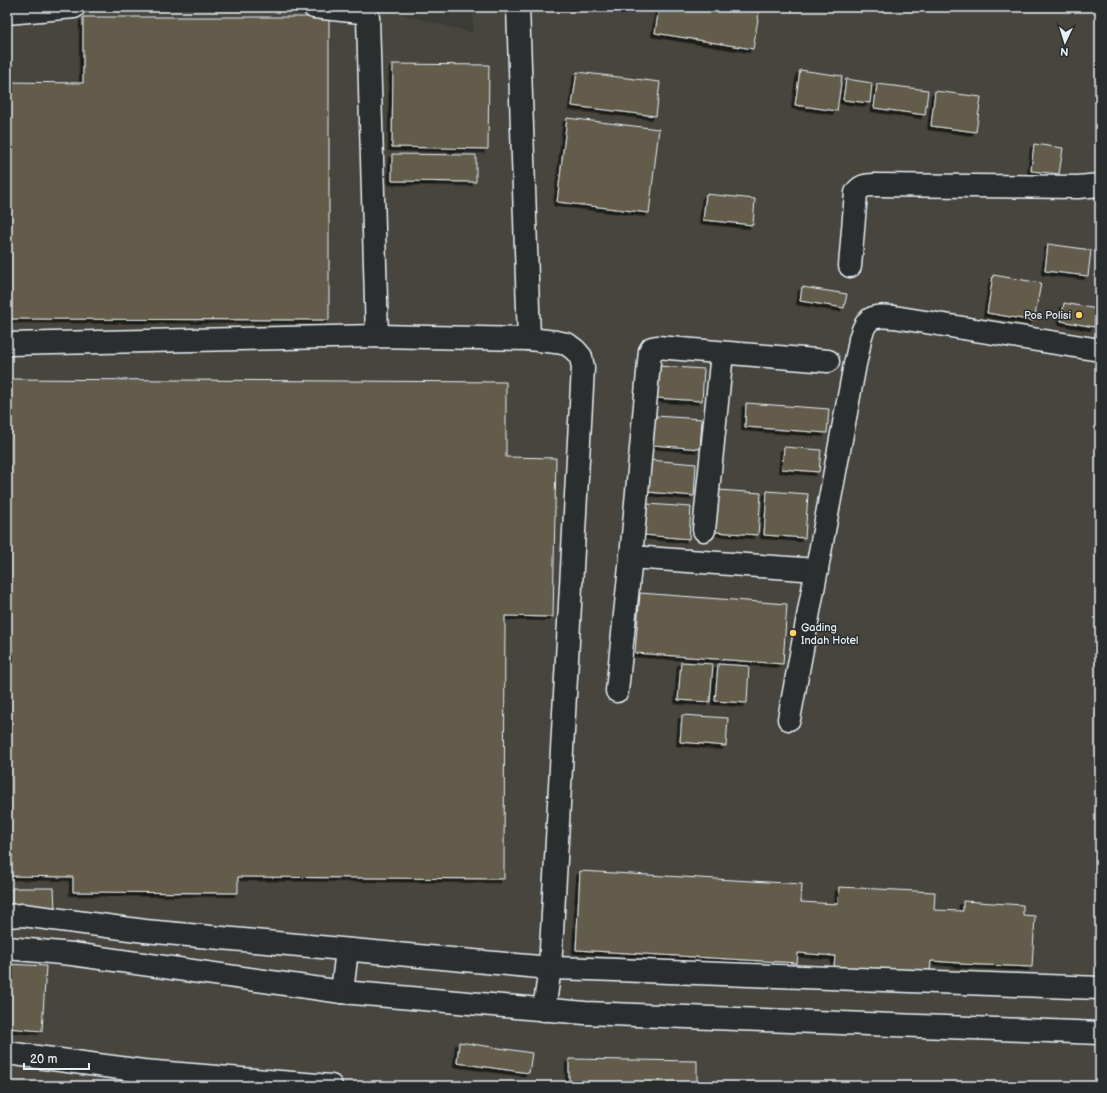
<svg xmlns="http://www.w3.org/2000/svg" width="1107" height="1093" viewBox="0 0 1107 1093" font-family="'Balsamiq Sans',sans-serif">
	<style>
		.built { fill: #47453d }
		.building { fill: #635c4c; stroke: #e8f1f8; filter: url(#shadow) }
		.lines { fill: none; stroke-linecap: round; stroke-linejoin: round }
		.minor-casing { stroke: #e8f1f8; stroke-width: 25 }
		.minor { stroke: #2a2d2e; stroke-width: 22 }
		.poi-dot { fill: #ffd166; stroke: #2a2d2e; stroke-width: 1.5 }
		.labels { text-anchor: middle; stroke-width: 3; stroke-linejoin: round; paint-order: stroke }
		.poi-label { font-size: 11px; fill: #e8f1f8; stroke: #2a2d2e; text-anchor: end }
	</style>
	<defs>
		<filter id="shadow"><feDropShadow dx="-3.5" dy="3.5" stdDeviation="0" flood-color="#0009"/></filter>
	</defs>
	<rect width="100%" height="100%" fill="#3b3b37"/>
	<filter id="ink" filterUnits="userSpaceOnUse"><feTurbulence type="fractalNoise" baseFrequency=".025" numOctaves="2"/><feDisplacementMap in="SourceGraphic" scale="8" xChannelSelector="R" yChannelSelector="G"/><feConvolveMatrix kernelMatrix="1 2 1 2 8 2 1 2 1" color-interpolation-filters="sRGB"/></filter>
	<g filter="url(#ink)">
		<polygon class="built" points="7,7 375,7 473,33 473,7 1100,7 1100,1086 7,1086"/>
		<g class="building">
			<polygon points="659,7 760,7 753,49 655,33"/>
			<polygon points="83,17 329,17 329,320 7,319 7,82 83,83"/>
			<polygon points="393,64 489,65 488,149 392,147"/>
			<polygon points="800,70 842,76 837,111 795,105"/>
			<polygon points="577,72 660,82 656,116 572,106"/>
			<polygon points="846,79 872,83 870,103 843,100"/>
			<polygon points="877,84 928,90 925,115 874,108"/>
			<polygon points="935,91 981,97 976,132 931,126"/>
			<polygon points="567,118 659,129 649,213 557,202"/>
			<polygon points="1034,144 1063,148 1059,174 1031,171"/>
			<polygon points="392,154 476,155 476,182 392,181"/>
			<polygon points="706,194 755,199 753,225 703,220"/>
			<polygon points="1048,244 1091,250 1088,276 1045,271"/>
			<polygon points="993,275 1041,283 1034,321 987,313"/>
			<polygon points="802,287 847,294 844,308 800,301"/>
			<polygon points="1064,303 1097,309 1094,327 1061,321"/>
			<polygon points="658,366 704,369 702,401 655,398"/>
			<polygon points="7,379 506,382 506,457 556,458 553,617 505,616 504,879 238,877 238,893 73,892 73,877 7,876"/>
			<polygon points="746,403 829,409 827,433 745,427"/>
			<polygon points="655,416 702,419 700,449 653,445"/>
			<polygon points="784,447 821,450 819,472 782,469"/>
			<polygon points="650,460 696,464 694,496 647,492"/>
			<polygon points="718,490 761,493 758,535 715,532"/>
			<polygon points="767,491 808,494 805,538 764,535"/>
			<polygon points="647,504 691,507 689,539 644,535"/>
			<polygon points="640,593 787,604 783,664 635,653"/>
			<polygon points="681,662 713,664 710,702 678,700"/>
			<polygon points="718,664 749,666 747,703 715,701"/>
			<polygon points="682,715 728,718 726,746 680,742"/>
			<polygon points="580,871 802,884 801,902 838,904 839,887 935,892 934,910 963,911 963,901 1023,905 1023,915 1035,916 1032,967 960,964 960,963 931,961 930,972 834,967 835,956 798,953 797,963 576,950"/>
			<polygon points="12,888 54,888 55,911 12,911"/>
			<polygon points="7,964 46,966 42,1031 7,1028"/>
			<polygon points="459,1042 532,1053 529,1073 457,1063"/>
			<polygon points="569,1059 697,1061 697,1086 569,1086"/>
		</g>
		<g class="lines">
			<defs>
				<g id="minor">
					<polyline points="314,7 361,12 366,14 368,17 377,336"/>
					<polyline points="518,7 529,339"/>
					<polyline points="7,13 74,7"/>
					<path d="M850,266L856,193C860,186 866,185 874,185L1078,187L1100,185"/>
					<polyline points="7,344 377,336 529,339 556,342 567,344 575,350 581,357 583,368 550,968 544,1010"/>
					<polyline points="704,530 722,353"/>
					<polyline points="631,557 817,570"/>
					<polyline points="617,691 631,557 650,351 652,348 657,347 828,361"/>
					<path d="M789,719L855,364C857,356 859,347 860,339C866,317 872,315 894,317L1100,350"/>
					<polyline points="7,916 23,915 145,931 550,968 589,969 1100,988"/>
					<polyline points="7,948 72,954 342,992 585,1013 1100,1033"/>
					<polyline points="342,992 347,950"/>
					<polyline points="7,1053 143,1071 331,1086"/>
				</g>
			</defs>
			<use href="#minor" class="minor-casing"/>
			<use href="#minor" class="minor"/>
		</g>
	</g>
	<g class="poi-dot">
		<circle cx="1079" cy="315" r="4"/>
		<circle cx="793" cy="633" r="4"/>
	</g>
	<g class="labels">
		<g class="poi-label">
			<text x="1071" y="319">Pos Polisi</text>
			<text x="801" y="631" text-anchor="start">Gading<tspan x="801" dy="13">Indah Hotel</tspan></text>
		</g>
	</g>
	<rect width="1107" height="1093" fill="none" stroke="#2a2d2e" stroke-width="24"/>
	<rect x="12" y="12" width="1083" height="1069" fill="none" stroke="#e8f1f8" stroke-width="1.5" filter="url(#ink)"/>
	<g transform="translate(1065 42) rotate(184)" stroke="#2a2d2e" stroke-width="3" paint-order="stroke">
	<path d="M0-3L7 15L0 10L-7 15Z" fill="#e8f1f8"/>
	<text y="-6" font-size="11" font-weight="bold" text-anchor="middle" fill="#e8f1f8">N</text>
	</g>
	<path d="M24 1063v6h65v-6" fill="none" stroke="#e8f1f8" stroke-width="2"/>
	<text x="30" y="1063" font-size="12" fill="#e8f1f8" stroke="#2a2d2e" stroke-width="3" paint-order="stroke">20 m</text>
</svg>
